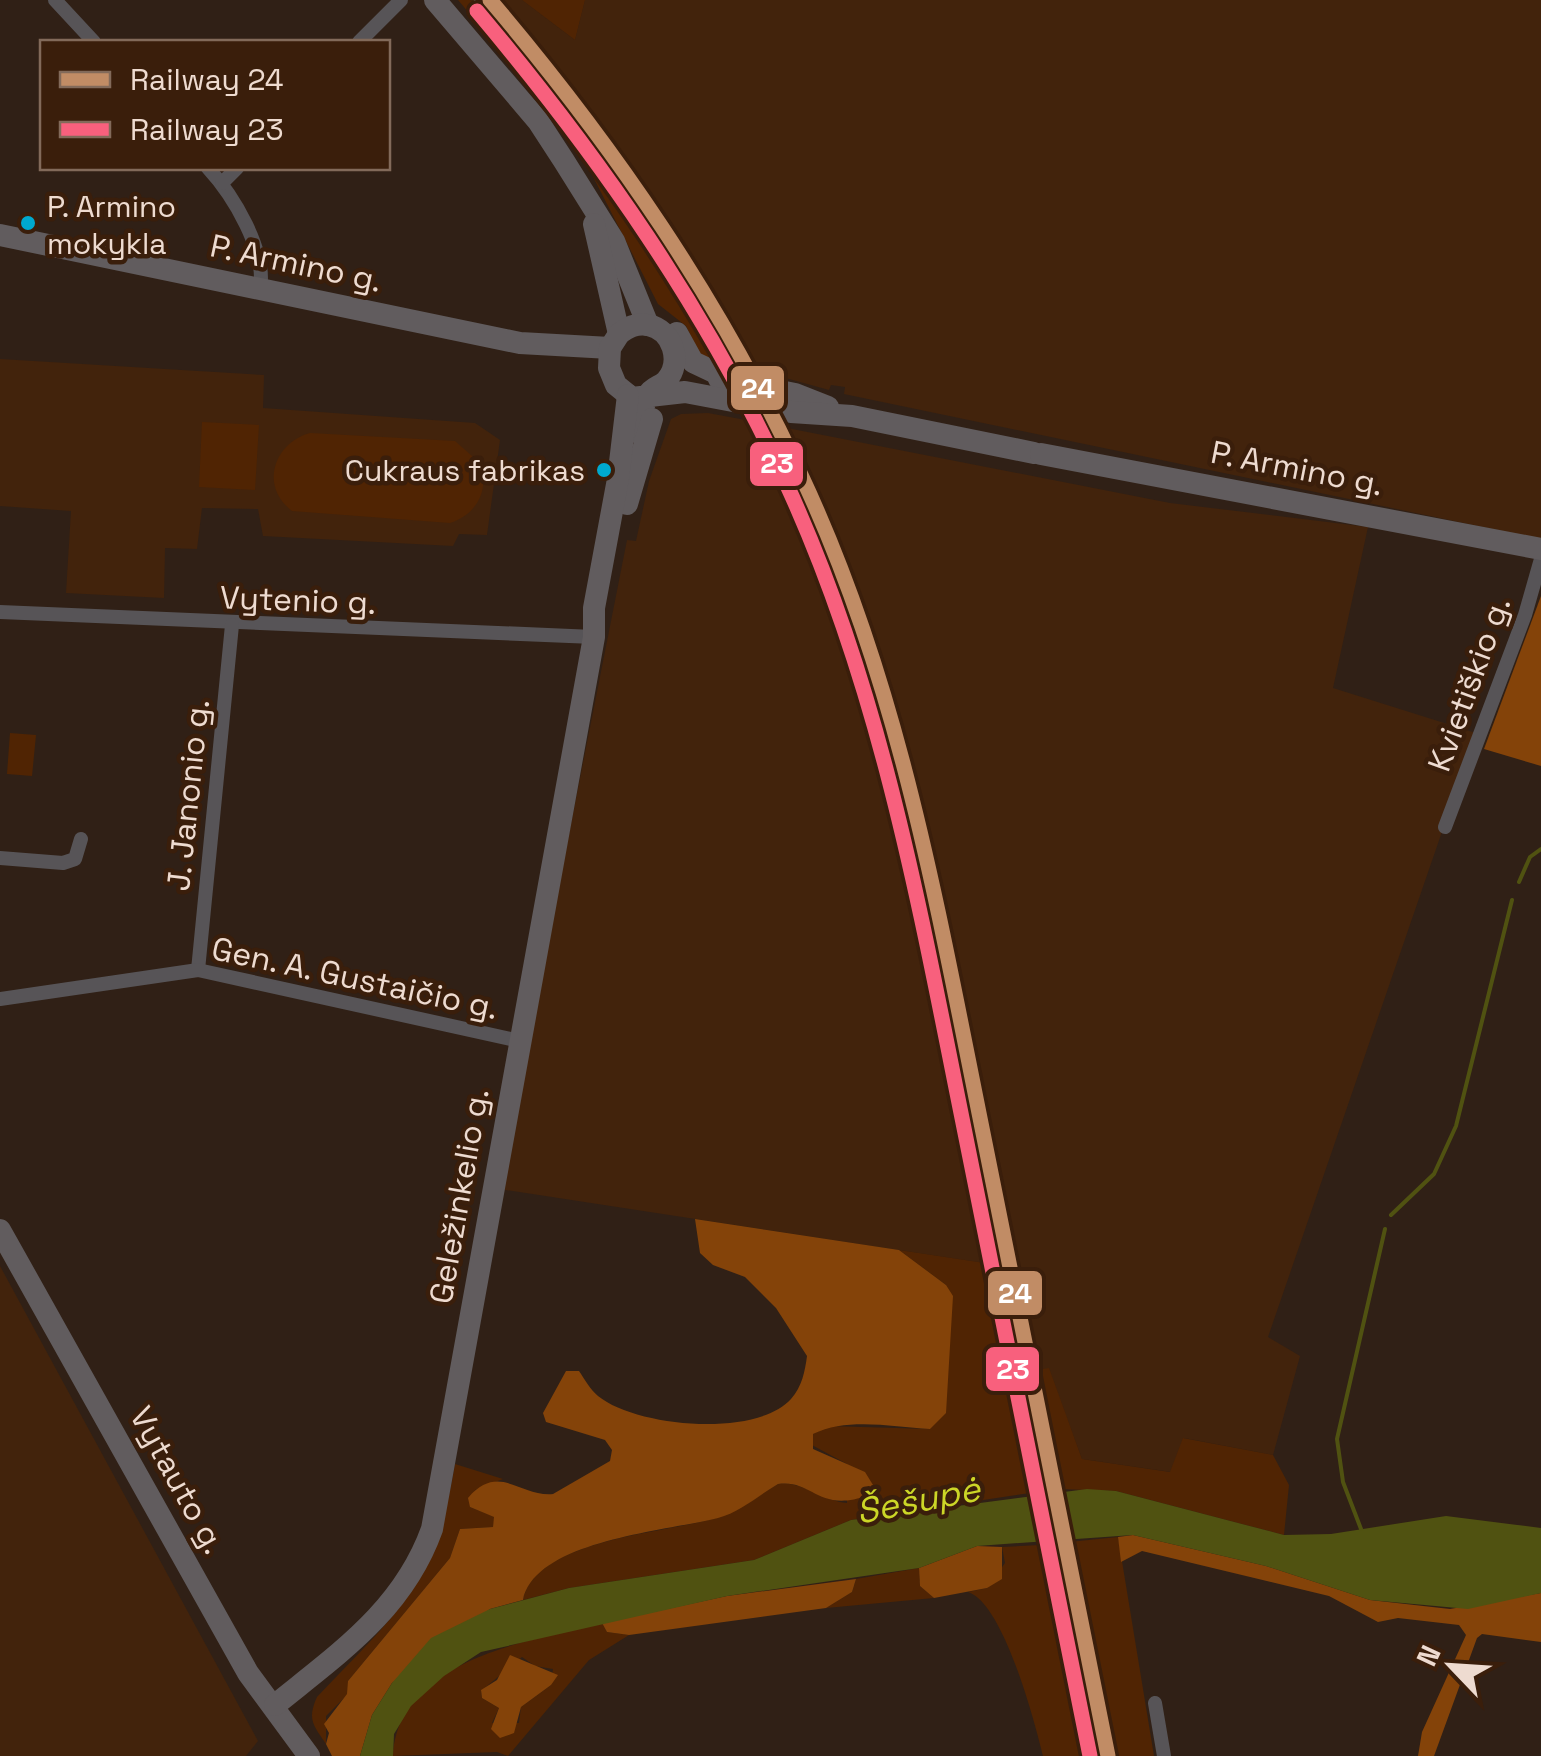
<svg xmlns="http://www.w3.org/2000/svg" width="1541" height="1756" viewBox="0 0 1541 1756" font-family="'Space Grotesk',sans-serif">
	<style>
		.built { fill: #42230c }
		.green { fill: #502403; fill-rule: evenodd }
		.forest { fill: #844309 }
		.water { fill: #505211 }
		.pier { fill: #302016 }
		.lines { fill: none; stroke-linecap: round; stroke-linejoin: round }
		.stream { stroke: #505211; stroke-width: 4 }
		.street { stroke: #575457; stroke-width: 14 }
		.primary { stroke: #615c5e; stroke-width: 22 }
		.rail-casing { stroke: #67605d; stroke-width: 8 }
		.rail { stroke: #3a1e0b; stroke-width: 4; stroke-dasharray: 11; stroke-linecap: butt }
		.rail-1-casing { stroke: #3a1e0b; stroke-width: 22 }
		.rail-2-casing { stroke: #3a1e0b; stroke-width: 22 }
		.rail-1 { stroke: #c18c65; stroke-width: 15 }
		.rail-2 { stroke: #f8607d; stroke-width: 15 }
		.bus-dot { fill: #00a9ce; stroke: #3a1e0b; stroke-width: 4 }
		.labels { text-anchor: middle; stroke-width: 9; stroke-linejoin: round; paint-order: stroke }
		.bus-label { font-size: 30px; fill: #eedbd0; stroke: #3a1e0b; text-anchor: start }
		.street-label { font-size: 32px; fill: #eedbd0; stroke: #3a1e0b }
		.water-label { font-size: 35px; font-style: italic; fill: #ccd627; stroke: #3a1e0b }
		.line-badge { stroke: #3a1e0b; stroke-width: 4 }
		.badge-label { font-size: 28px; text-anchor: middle; font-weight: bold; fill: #fff }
	</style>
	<rect width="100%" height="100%" fill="#302016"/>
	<g class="built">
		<polygon points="470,0 522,0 575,40 585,0 1541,0 1541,539 844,394 845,387 831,385 829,390 757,370 748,352 722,347 632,200 562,108"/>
		<polygon points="0,359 264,375 263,408 475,423 500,440 487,535 459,534 453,546 263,536 258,509 202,508 197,549 165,548 164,598 66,593 71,511 0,506"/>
		<polygon points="708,413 762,423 768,434 792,440 787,428 1170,503 1368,527 1333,688 1476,733 1268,1337 1300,1356 1273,1455 1184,1438 1171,1472 1082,1459 1048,1368 1052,1454 1024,1459 984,1263 499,1189 627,540 636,541 649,481 671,419 681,414"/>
		<polygon points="0,1266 258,1741 246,1756 0,1756"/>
		<polygon points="1076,1578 1080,1585 1117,1756 1088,1756 1078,1716 1048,1584"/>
	</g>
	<g class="green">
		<path d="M458,0H470C567,114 661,230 731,364L700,355L686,326L658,304L583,157L556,115Z"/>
		<polygon points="522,0 585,0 575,40"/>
		<polygon points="202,422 259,425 255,490 199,487"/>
		<path d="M310,433L455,441L481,464C489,491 477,514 450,523L292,511C259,486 274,443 310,433Z"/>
		<polygon points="10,733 36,735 32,776 7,774"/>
		<path d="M899,1250L985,1263L1030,1493L851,1520L754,1560L569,1588L523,1600C535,1539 667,1533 716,1518C737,1512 759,1495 778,1484C801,1480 823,1501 847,1503V1464L810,1444L813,1434L828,1426L930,1429L946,1285Z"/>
		<polygon points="1049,1368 1082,1459 1170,1472 1183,1438 1273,1455 1289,1485 1284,1535 1116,1491 1059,1489 1037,1370"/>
		<path d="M455,1464L503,1479L475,1490L470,1507L495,1517L493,1527L460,1529L450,1558L348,1681V1694L326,1716V1744C313,1725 307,1719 317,1697C398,1612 435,1585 455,1464Z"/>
		<polygon points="1118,1537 1154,1756 1117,1756 1069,1542"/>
		<path d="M1040,1545L1088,1756H1043C1034,1719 1003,1603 968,1592L987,1588L1005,1563L1002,1547Z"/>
		<polygon points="919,1568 920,1586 934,1598 826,1608 852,1592 856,1579"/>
		<path d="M602,1623L607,1632L629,1635L589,1660L508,1756L497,1752L393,1756C398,1659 529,1641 602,1623ZM522,1657L535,1666L553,1669L551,1685L521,1707L519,1723H492L499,1708L482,1698L481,1691Z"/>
	</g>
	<g class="forest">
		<polygon points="1541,596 1541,766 1484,749"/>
		<path d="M695,1219L899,1250L946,1285L953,1296L946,1413L930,1429C892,1427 848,1417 813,1434V1449L865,1472L873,1485L869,1495C818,1514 813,1479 778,1484C759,1495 740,1512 718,1518C668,1531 535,1540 523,1600L490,1609L392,1683L372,1715L360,1756H332L326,1744L329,1733L324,1724L347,1694L348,1681L450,1558L460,1529L493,1527L494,1517L470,1507L468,1498C499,1462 520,1497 553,1494L610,1461L612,1450L605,1440L546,1422L543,1413L566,1371H579C585,1380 590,1389 598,1396C636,1427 756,1438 791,1399C802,1387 805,1371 807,1356L776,1308L745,1277L713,1265L700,1253Z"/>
		<polygon points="1133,1535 1266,1566 1370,1600 1450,1609 1541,1593 1541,1642 1482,1634 1477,1638 1434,1756 1418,1756 1422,1732 1466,1635 1459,1625 1398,1618 1378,1622 1329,1596 1142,1551 1121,1562 1118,1537"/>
		<polygon points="977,1546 1002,1547 1002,1579 987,1588 934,1598 920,1586 919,1568"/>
		<polygon points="856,1579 852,1592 826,1608 629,1635 607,1632 602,1623 727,1596"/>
		<polygon points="510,1655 558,1675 551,1685 521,1707 514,1733 500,1738 491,1729 499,1708 482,1698 481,1690 497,1680"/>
	</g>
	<polygon class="water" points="1087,1489 1116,1491 1284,1535 1331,1534 1446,1516 1541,1528 1541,1593 1468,1609 1370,1600 1266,1566 1133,1535 977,1546 919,1568 727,1596 481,1652 444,1676 411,1706 394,1734 393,1756 360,1756 372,1715 392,1683 431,1638 490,1609 569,1588 754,1560 851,1520"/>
	<polygon class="pier" points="1058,1484 1070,1547 1041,1549 1030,1488"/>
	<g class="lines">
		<g class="stream">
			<polyline points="1519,882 1530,857 1541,849"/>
			<polyline points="1391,1215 1434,1174 1456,1126 1512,900"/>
			<polyline points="1361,1529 1343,1482 1337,1439 1385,1229"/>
		</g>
		<g class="street">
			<polyline points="55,0 94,42"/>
			<polyline points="359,42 401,0"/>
			<path d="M208,168C233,195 267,251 260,289"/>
			<polyline points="222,183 237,168"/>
			<polyline points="0,612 594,637"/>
			<polyline points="1445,827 1525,615 1541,559"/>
			<polyline points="0,858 63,863 75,859 81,839"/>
			<polyline points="198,970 232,625"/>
			<polyline points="0,999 198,970 520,1041"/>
			<polyline points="1155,1703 1164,1756"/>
		</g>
		<g class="primary">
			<polyline points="435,0 538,121 564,161 614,241 648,325"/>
			<polyline points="594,224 619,334"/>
			<polyline points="0,235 520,343 610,348"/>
			<polyline points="677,333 693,362 731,380"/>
			<polyline points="719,379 795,394 828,407"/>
			<path d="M639,433C641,421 642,406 648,395C652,387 660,387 666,381C683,362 673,330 648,325C636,323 628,327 619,334L610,348L609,368L616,385L632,398L685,392L791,412L852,416L1034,453"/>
			<polyline points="1041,454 1541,549"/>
			<polyline points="627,504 652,419"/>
			<polyline points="0,1230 248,1673 309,1756"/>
			<path d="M275,1705C339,1653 403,1610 432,1529L594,637V608L618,479L628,395"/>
		</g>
		<defs>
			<polyline id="rail" points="478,0 584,123 644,207 729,348 804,501 853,629 906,807 992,1269 1093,1756"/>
		</defs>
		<use href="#rail" class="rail-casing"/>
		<use href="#rail" class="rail"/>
		<defs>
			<path id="rail-1" d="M490,0C614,146 720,300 801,475C897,679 935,894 979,1113C1022,1328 1065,1542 1108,1756"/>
			<path id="rail-2" d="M477,11C600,157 706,309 786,483C880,687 918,899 962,1118C1005,1330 1047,1543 1090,1756"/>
		</defs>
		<use href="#rail-1" class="rail-1-casing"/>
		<use href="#rail-2" class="rail-2-casing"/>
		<use href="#rail-1" class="rail-1"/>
		<use href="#rail-2" class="rail-2"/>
	</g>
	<g class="bus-dot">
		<circle cx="28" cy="223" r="9"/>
		<circle cx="604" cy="470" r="9"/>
	</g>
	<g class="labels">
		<g class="bus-label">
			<text x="47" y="217">P. Armino<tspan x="47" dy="37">mokykla</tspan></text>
			<text x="585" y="481" text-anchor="end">Cukraus fabrikas</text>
		</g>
		<g class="street-label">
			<text transform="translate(296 263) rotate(12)" y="11">P. Armino g.</text>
			<text transform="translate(1297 468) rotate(11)" y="11">P. Armino g.</text>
			<text transform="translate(298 600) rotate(2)" y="11">Vytenio g.</text>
			<text transform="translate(1469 684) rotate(-70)" y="11">Kvietiškio g.</text>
			<text transform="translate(188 795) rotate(-84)" y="11">J. Janonio g.</text>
			<text transform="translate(355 978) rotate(12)" y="11">Gen. A. Gustaičio g.</text>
			<text transform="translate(459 1196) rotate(-80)" y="11">Geležinkelio g.</text>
			<text transform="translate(178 1480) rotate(61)" y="11">Vytauto g.</text>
		</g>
		<g class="water-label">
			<text transform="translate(918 1500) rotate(-11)" y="12">Šešupė</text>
		</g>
	</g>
	<g class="line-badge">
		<rect x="729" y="364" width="57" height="48" rx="10" fill="#c18c65"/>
		<rect x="748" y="440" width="57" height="48" rx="10" fill="#f8607d"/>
		<rect x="986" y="1269" width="58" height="48" rx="10" fill="#c18c65"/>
		<rect x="984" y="1345" width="57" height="48" rx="10" fill="#f8607d"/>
	</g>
	<g class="badge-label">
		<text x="758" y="398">24</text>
		<text x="777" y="473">23</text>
		<text x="1015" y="1303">24</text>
		<text x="1013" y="1379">23</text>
	</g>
	<rect x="40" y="40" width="350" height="130" fill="#3a1e0b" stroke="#826a5a" stroke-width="2.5"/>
	<rect x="60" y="72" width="50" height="15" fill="#c18c65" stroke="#826a5a" stroke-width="2.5"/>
	<text x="130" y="90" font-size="30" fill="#eedbd0">Railway 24</text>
	<rect x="60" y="122" width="50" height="15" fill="#f8607d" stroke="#826a5a" stroke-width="2.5"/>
	<text x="130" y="140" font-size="30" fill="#eedbd0">Railway 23</text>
	<g transform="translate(1451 1666) rotate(295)" stroke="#3a1e0b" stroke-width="8" paint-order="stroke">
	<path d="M0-8L18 38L0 25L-18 38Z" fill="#eedbd0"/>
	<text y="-15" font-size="28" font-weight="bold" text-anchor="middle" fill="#eedbd0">N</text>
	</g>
</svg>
